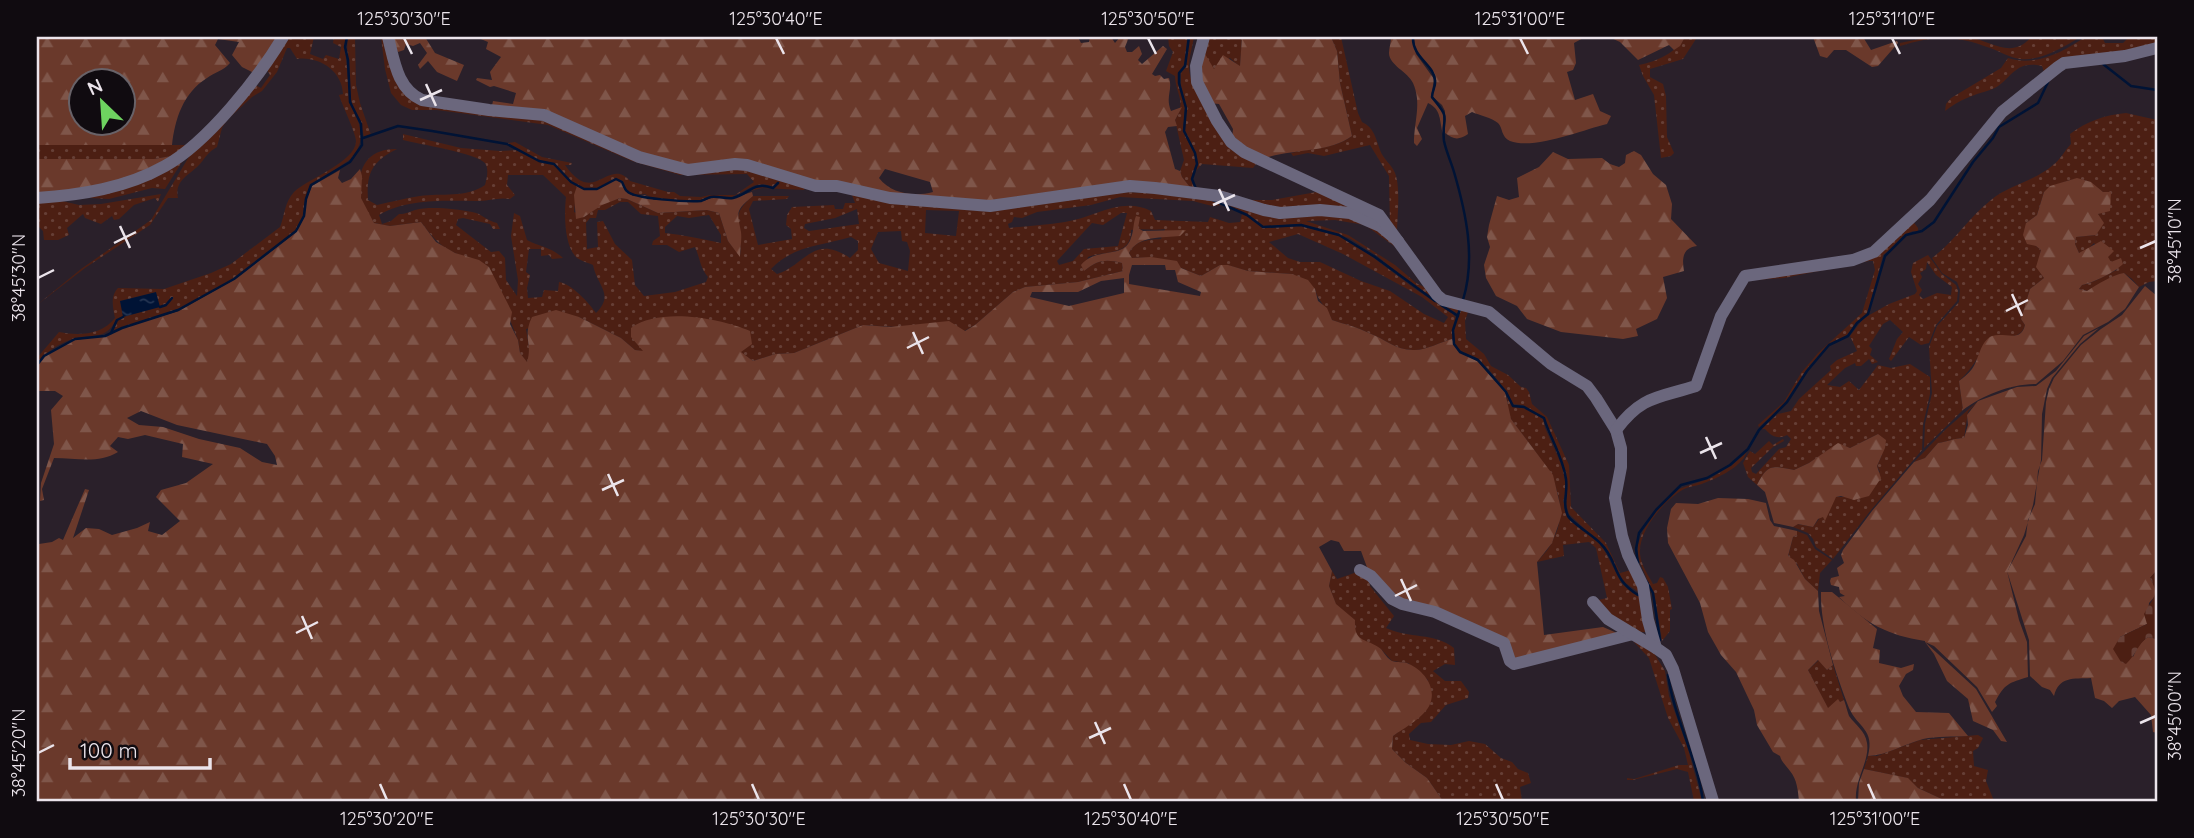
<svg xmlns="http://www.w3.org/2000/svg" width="2194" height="838" viewBox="0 0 2194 838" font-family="Quicksand,sans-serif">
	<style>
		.grass { fill: url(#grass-dots); fill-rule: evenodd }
		.forest { fill: url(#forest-firs); fill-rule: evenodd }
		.cemetery { fill: url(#cemetery-stones) }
		.water { fill: url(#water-ripples) }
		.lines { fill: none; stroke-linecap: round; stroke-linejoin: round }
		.stream { stroke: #001335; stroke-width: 2.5 }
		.minor { stroke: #6b677d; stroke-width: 12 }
		.ticks { fill: none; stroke: #ebe4eb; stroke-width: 2.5 }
		.neatline { fill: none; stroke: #ebe4eb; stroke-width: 2.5 }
		.ticks-label { font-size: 18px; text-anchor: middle; fill: #ebe4eb }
	</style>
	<defs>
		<pattern id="grass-dots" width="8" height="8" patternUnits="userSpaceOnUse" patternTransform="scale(1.75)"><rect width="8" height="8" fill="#4c1f13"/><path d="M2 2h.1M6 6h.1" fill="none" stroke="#663f36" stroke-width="1.8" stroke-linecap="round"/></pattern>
		<pattern id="forest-firs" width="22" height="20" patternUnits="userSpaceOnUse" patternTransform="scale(1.75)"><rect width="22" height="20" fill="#6a392b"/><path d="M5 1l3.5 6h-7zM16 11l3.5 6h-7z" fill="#7f564a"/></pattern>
		<pattern id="cemetery-stones" width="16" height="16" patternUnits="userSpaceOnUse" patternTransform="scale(1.75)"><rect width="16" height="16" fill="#4c1f13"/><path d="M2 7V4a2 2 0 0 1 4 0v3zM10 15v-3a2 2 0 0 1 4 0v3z" fill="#663f36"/></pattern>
		<pattern id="water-ripples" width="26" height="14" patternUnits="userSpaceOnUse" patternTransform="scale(1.75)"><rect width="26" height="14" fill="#001335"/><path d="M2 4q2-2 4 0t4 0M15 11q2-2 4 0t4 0" fill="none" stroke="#253552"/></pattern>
	</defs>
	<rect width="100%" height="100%" fill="#2a202a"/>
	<g class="grass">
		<path d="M287,37H314L310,54L323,59L326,55L339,59L341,47L333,43L334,37H346L345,48L350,102L359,124L362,137L355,156L311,186L305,199L303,215L295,231L234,279L178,310L112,332L116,320C105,341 93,333 73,339C59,343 46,352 37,364V358L59,332C79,336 102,335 115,318C113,308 110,296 118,288L164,289L211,273L231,264L280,227C285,215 284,203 294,192C307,179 356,162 356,141C356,133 342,105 339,95L343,94C342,70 318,56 297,59L290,48H287L277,72L262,91L252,97L227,120L222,128L217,147C208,152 206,157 200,164C190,175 174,180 178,198H168L150,225L85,268L37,305L81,269L151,220L196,145L255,85L261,88L270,75L267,70Z"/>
		<path d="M348,37H355L356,85L360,103L371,135L364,137C362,123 353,112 351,100C349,88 346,48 348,37Z"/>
		<path d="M381,37H385L406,93C540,120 674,147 805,187L804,190L762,188L750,191L756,187H774L778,183L773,187L764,184L755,185L732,197L710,196L702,200H678L653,199L645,194L633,195L626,190L622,181L615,179L596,189L584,188L571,181L554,163L538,160L507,143L515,142L542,157L572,163L571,165H565C595,208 607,156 630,181L668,192H674L680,196L701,197L710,195H735L754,182L747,174L680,175L632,161L548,125L437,110H412L401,105L391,93L385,69Z"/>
		<path d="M1168,37H1187L1186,61L1179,73V84L1185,107L1183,131L1195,155L1196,164L1192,180L1196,192L1193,191L1182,177L1180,171L1184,160L1175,120C1187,101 1176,96 1175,76L1166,71L1173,52L1169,46Z"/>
		<path d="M1189,37H1194C1192,49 1187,63 1190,75C1195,99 1240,144 1256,164L1253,168L1202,164L1195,172L1197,158L1184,130L1186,108L1181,87V73L1186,67Z"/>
		<polygon points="1205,37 1242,37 1240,67 1230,58 1214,70 1204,55"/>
		<path d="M1331,37H1341L1358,113L1362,122C1374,127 1376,139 1380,150C1383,159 1392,165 1395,173C1401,188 1397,220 1397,236L1390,227L1389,176L1370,145L1324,156L1308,153L1293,156L1291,153C1311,148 1335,149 1352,136L1340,83L1337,51Z"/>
		<path d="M1685,37H1696V39L1683,59L1650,69V77L1663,84L1666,96L1667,137L1674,153L1671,156L1661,158L1654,95L1643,76L1639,65C1656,62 1677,52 1685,37Z"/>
		<path d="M1929,37C1942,37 1956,35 1969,37C1991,41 2012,60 2031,37H2080C2064,47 2041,61 2020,59C2010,58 1999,51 1990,48C1955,35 1936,35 1900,46V43Z"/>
		<path d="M2085,37H2102L2105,43H2123L2129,37H2152L2157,40V46L2091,57L2045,75L2042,66C2012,59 2011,83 1990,90C1973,95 1959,100 1945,111L1946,104L1951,98L2001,68L2008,58C2036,67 2063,52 2085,37Z"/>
		<path d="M2126,113L2157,120V281L2149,282L2139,287L2132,279L2124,273L2087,291L2079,289L2082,285C2094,283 2105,275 2117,270L2094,243L2086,251L2079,253L2075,244L2076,237L2096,235L2100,219L2098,214L2103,211L2111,192H2103C2098,189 2094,184 2089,182C2074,174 2057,185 2044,192L2037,215L2026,223L2036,246L2041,250L2037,267L2044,278L2030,289L2021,319L2025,325C2021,340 2006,336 1994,336C1980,350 1975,367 1959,381L1963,410L1924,448L1925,424L1932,393L1929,347L1937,326L1959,302L1960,290L1957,282L1942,273L1932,258C1955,241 1969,217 1991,200C2009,185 2035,181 2053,165C2060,160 2065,150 2071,144L2070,134C2087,121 2105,115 2126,113Z"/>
		<path d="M403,134L461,148L500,151L519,150L539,161L554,165L577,186L574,212L584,217L602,204L620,198L627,199L658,213L707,210L719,213L728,241L740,256C744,226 726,218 753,196H789L787,199L753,201L749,209L758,245L792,239L791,229L786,225L787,215L792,207L834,205L835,209H843L845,203H855L852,195C950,209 1050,187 1148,193C1175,195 1196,193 1221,205L1212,206L1193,201L1120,197L1091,205L1037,212L1022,218L1014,217L1012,222L1008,224L1009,228C1027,226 1046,225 1065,222C1094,218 1121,196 1151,211L1155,220L1208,222L1210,217L1229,223L1240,222L1242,214L1207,196L1339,215L1376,228L1401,251L1365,225L1335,220L1306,221L1348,235L1395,265L1416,283L1460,305L1458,314L1415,287L1376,255L1349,238L1301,224L1263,226L1246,214L1263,228L1301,226L1339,236L1355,244L1415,289L1453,314L1456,319L1452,339C1441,342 1426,350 1415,350C1397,351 1385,339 1369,333C1357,327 1344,324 1332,320C1327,307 1318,302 1315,289L1292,274L1248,271L1227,265H1220L1201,276C1175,266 1161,256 1132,258L1129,253C1136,240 1147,240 1161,239L1165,229C1153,231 1142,228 1131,230C1132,256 1106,250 1088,257L1084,271C1098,260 1105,259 1122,263L1123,271L1078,282L1025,287L1013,292L975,325L964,331L863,325L794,353L775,354L753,361L740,352H645L635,350L621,338L579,317L526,329L530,353L527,363L520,353L518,340L489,267C477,259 465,258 453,252C438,245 431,235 421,222L390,226L374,223C370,216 362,207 361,198C355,170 367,148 397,149C373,161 366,172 368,200L377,205C391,202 406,198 420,196C441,193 467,198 485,185C487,178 489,169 485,163C476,153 418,144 403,140ZM508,175H543L566,197C564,214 564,246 577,258C581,261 589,263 593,265C597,286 615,294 596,313C589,303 572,284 559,282L558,291L544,290L542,297L528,298L527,288L530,275L526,272L529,249H541V256L549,255L552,259L563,258C551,247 540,247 527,240L520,216L514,213L511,236L518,280L517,296L506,280L505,258L499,251L491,252L456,225L458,219L463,218L490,224L493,229H500L497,223C487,221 481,213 472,212C455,209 431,206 415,210C409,212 406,214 399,214L391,221L382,224L379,215C408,198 446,201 477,201C489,201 498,197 510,199L515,195L507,185ZM620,202H628L641,214L658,216L660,236L653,241L652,245H667L679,252L695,247C700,258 700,268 708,277L706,282L675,292L644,296L635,285L632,260L615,244L603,221L597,222L598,247L587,249L586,223L590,218H596L598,210H605ZM857,209L859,224L809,231L804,228L805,224L835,218ZM926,210L959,211L956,236L925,233ZM1121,213H1127L1118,246L1084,249L1073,261L1059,265L1057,261L1092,223L1103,225ZM709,215L721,235V243C702,239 683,235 665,233V227L677,216L689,218ZM901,231L902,241L907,242L910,251L908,271L879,263L871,249L878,232ZM1298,234L1343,254L1422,297L1448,317L1444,323L1424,314L1390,291L1361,281L1320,262H1300L1288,258L1269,242ZM851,237L858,241V250L850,258C813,233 806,265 777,274L771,269C794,245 821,246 851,237Z"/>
		<polygon points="37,145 189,145 177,155 154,159 37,159"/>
		<polygon points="190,149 165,189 152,188 109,199 90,198"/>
		<polygon points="1221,190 1248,200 1272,200 1322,191 1367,218 1291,212 1216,191"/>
		<polygon points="161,194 158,202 155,198 134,205 119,219 114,220 112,216 101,224 85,218 83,214 67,228 69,235 58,240 44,240 43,231 37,225 37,202 58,200 79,205 101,204"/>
		<polygon points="1912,220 1918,228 1918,232 1913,231 1906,234 1898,244 1883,255 1868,312 1845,337 1826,347 1809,366 1782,407 1759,427 1758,425 1784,402 1801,373 1818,353 1862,313 1875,270 1873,261 1869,261 1784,278 1753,280 1855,261"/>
		<path d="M1928,255L1942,274L1956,285L1958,291L1957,301L1936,325L1929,343L1921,345L1909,337L1891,361L1889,359L1897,339L1903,332L1890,320L1883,324L1869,346L1872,349L1870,355L1878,362L1872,364L1869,359L1861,366H1856L1855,363L1845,368L1827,385L1840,387L1849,381L1859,390L1878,365L1891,368L1910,364L1930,377V394L1923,425L1922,450L1871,510L1833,559L1816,547L1813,539L1808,533L1793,527L1797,524L1813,527L1835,497H1849L1880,472L1877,466L1882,455L1878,434L1850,448L1838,444L1809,463L1794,470C1772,466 1768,463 1757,485L1748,477L1743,463L1750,451L1755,454L1769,441L1773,445L1783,439L1784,441L1773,447L1751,468L1752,472L1756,474L1779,449L1786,447L1791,439L1787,435C1778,440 1771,436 1765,429H1761L1778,414L1791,411L1799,399L1831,370L1830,366L1837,360L1857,351L1850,336L1864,318L1889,304L1915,294L1917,291L1911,272L1913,263ZM1927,262L1936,275L1952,287L1951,295L1937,293L1923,299L1919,295L1922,290L1918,284L1922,277L1920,273L1926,269Z"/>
		<path d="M1463,305L1468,312L1465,321L1466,339L1484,354L1491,366L1508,375L1521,387L1526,388L1529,392L1532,404L1547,417L1569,465L1571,507L1606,543L1620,573L1631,570L1644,596L1620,579L1606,549L1569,514L1565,500L1567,479L1547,430L1544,417L1523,405L1512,404C1505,387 1492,372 1479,360C1474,355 1466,355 1460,350C1446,340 1458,317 1463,305Z"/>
		<path d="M1507,396L1512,406L1525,408L1543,419L1545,428L1564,471L1566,491L1563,501L1568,516L1602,546L1622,584L1645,601L1646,632H1632L1594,601L1607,598L1596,548L1589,542L1563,545L1564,556L1537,562C1543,555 1550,548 1553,540C1577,493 1536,455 1511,419L1508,411Z"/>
		<path d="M1978,401L1968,412L1964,438C1954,438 1947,442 1938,443L1925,458L1914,462L1945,430Z"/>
		<path d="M1747,452C1745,455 1744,459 1741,461C1734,470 1715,479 1704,483C1698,486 1690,486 1684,489C1664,500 1638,531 1640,554C1641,565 1648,575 1653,584L1657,583L1660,577L1663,578L1668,587L1672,609L1670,610V631L1662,641L1655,598L1638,558V544L1643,531L1660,506L1679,489L1711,478L1731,466Z"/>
		<polygon points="1797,531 1807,535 1815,549 1832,560 1820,573 1818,591 1805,579 1797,564 1788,557 1793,537 1797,535"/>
		<path d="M1332,571L1337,579L1357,572L1369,580L1370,586L1394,616L1386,628C1409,639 1434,632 1454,648L1455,665L1445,664L1433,671L1445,681H1461L1469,692L1468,698L1446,705L1431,722L1421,723L1409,734L1410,740L1428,744L1451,745L1469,741L1485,744L1501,758L1512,762L1518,769L1528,773L1531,783L1520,787L1522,801H1443L1427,778L1406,763L1392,749L1393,736L1420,715L1428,680L1408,663L1392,661L1381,649L1359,639L1343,611L1336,605L1329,586Z"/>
		<polygon points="1633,641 1654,653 1665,671 1669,696 1688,749 1702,801 1694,801 1688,772 1677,769 1633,780 1627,780 1627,778 1634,779 1679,765 1688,765 1684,748 1668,718 1649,658"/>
		<polygon points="1819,660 1827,670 1833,665 1844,700 1840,702 1838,700 1828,709 1808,670"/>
		<polygon points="1978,735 1983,738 1978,748 1973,751 1974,766 1988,770 1986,781 1994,801 1946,801 1918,788 1907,778 1864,769 1868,756 1877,756 1920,740"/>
	</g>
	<g class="forest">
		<path d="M37,37H280L256,74L242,67L232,55L239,42L218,39L215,45L230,63C223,71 215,72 207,78C183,93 175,119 172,145H37ZM80,80H122V122H80Z"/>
		<polygon points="389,37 425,37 435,53 464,65 457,81 437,72 428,61 420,69 418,65 427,53 420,43 413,46 406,44 404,50 398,52"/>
		<path d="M476,37H1078L1081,43L1089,42L1090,37H1111L1115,43L1120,37H1129L1125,47L1127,52H1132L1139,46L1142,54L1138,60L1142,64L1163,46L1167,49L1152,74L1155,76L1160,75L1164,79L1169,78C1173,90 1165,97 1171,111L1182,107L1175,120L1177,126L1168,127L1165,132L1175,169L1180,171L1182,177L1193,191L1131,184L1078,196L1003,204L904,200L838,184L816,185L747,164L735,163L688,169L640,156L556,118L491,110L493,101L513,104L516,93L494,86L490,87L476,80L477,78L492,80L490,72L501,57L486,49L488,42ZM885,169L930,182L933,192C915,197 891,194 879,178Z"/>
		<path d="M1242,37H1331L1337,51L1340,83L1352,136C1328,154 1290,148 1263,159L1232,141L1233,129L1219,104L1209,103L1202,90V49L1214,69L1223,55L1240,66Z"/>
		<path d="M1391,37H1412L1416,54L1434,79L1431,98L1443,113V134C1439,120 1442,110 1428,103L1417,128L1422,139L1417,146L1414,143C1414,122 1422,103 1413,83C1408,72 1389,65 1389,53C1389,48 1391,43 1391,37Z"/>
		<path d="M1414,37H1585L1574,43L1576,63L1573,70L1567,72L1575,100L1593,94L1600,111L1611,116L1607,124C1582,130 1534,150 1510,141C1501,137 1503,128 1498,123C1492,118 1479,115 1472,112L1465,116L1468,134C1459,140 1454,140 1445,133V111L1442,105L1433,97C1433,91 1437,85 1436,79C1433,63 1412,58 1414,37Z"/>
		<polygon points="1609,37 1685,37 1680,46 1674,50 1669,45 1638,60 1620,42"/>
		<polygon points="1813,37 1863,37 1871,50 1897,41 1898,43 1878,66 1872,67 1846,50 1834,50 1827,58 1820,56"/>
		<path d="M1634,151L1641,155L1653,174L1666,185L1672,204L1671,219L1697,246C1682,248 1682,259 1684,271L1663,277L1667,298L1657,319L1636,329L1638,336L1623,339L1561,332L1527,319L1517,306L1496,296L1486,278L1484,265L1490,247L1487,237L1489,225L1497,196L1509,200L1519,197L1517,178L1539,167L1553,152L1568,159L1602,158L1610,164L1619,167L1625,163L1626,155Z"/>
		<path d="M177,155C133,184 88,188 37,195V159H154Z"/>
		<path d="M360,169L362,176L361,198L374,223L390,226L421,222L436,242L455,253L479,260L489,267L512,312L510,324L518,340L520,353L527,362C533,343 522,338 532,317L556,310L579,317L621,338L635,350L643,351L631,337V328C659,307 720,318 750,331L752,344L741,352L753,361L775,354L794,353L863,325L891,327L949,321L965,331L975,325L1013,292L1025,287L1078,282L1123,271L1122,263C1105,259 1098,260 1084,271L1081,265C1097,246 1124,260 1131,238C1134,230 1133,223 1136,216L1140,217L1138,228L1143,231L1186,230L1180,236C1163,238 1138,235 1129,253L1132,258L1151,257L1177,261L1181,268L1201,276L1220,265H1228L1248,271L1292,274L1308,280L1315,289L1318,301L1327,308L1332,320C1344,324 1357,327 1369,333C1385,339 1397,351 1415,350C1426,350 1441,342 1452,339L1458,351L1477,361L1505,392L1511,419L1553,475L1562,513L1560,520L1552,543L1537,562L1544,635L1603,627L1624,636L1522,662L1514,657L1509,643L1402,602L1368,570L1361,551H1344L1339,542L1331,540L1319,547L1332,571L1329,586L1336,604L1355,620C1354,644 1366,637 1381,649C1384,653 1388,659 1392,661C1397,663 1404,661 1409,664C1423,670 1437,687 1430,704C1425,717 1404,728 1393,736L1392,749L1406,763L1427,778L1443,801H37V512L39,544L52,542L59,538L63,540L85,489L89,490L73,538L86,528L99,529L112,535L137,528L150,522L148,531L162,535L180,521L156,497L161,490L186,483L213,464L182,457L183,444L145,435L128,439L118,437L110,446L118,452C98,464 77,458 54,458L42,489L44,500L40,501L41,483L54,444L51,410L63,396L55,391H37V366L45,356L63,345L75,340L105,336L122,328L179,311L235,279L296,232L305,214L306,200L312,186L340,170L338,178L342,183L351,179ZM1132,265H1165L1166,270H1175L1178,282L1201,292L1200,296L1129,284V275ZM1124,278V293L1069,306L1030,297L1032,292H1078L1101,281ZM141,411L177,425L267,444L275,456L277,465L262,462L240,448L199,439L163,427L139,425L127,418Z"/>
		<path d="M2077,178L2091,182L2103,192H2111L2110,211L2098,214L2104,223L2096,235L2076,237L2075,244L2079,253L2101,241L2114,251L2108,257L2111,262L2121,258L2123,264C2115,272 2093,283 2082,285L2079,289L2087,291C2098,284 2112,275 2124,273L2139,287L2125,309L2108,322L2083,335L2063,361L2036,384C2011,384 1983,395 1963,410L1959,381C1964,377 1968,374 1972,369C1979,360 1980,341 1992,336C2005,332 2021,343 2025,325L2021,319L2030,289L2044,278L2036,267L2041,250L2036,246L2027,244L2023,235L2026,223L2037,215L2044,192L2050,186Z"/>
		<path d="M616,180L622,183L625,191L633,196L645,195L654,200L704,201L711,198H733L752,192L753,196C735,211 737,211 741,232C742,240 740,249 740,257L728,241L719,213L707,210L658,213L627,199L620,198L602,205L584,217L576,219L574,195L577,186C593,194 601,186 616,180Z"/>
		<path d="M2145,286L2157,296V570L2150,578L2155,587L2156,595L2149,603L2147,624L2120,637L2133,657L2139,644L2148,637L2157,639V733L2153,732L2151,715L2135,697L2119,701L2112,708L2104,701L2095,698L2091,678C2073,679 2059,676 2054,696L2050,690L2042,687L2030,676L2029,640L2007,571L2019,620L2027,642L2028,677C2009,683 2005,683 1995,702L1997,706L1992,712L1977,687L1934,646L1925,642L1976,689L2007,742L2001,741L1993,730L1973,721L1968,699L1947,681L1934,654L1925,642V641C1887,635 1867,624 1839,597L1845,596L1840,593L1839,587L1831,585L1830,581L1831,578L1839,576L1837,568L1844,563L1841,555L1843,550L1872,511L1914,462L1925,458L1938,443C1947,442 1954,438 1964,438L1968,425L1967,415L1978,401L2017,387L2036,386L2056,371L2084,336L2099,328L2080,344L2052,378L2047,389L2042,414L2041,460L2033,505L2024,535L2008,570L2026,536L2028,520L2035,504L2038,471L2042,460L2046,402L2049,389L2054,378L2081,345L2101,329L2122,315Z"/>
		<path d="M1878,434L1886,440L1885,448L1877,466L1881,478L1869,496L1854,500L1841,496L1836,497L1825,521L1823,517L1818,519L1813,527L1798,524L1793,527L1774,523L1765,492L1757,485C1768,463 1772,466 1794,470L1809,463L1838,443L1850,448Z"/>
		<path d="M1718,498L1748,499L1766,503L1770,520L1774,526L1797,531V535L1793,537L1788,556L1794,560L1805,579L1818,591L1819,611L1833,665L1827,670L1818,660L1808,670L1828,708L1838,699L1840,702L1844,700C1846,705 1847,711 1849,716C1856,726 1865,730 1867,743C1870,761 1854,780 1856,801H1799C1798,791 1797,779 1790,771C1786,765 1782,763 1780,756L1773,752L1757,725L1754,710L1736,672L1721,655L1708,632L1700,603L1668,543L1667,528L1671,509L1676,503L1698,504Z"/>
		<path d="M1821,592H1832L1877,629L1873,648L1880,650L1879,663L1901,668L1914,664L1913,670L1906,674L1899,686L1903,696L1916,712L1949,713L1968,736C1953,737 1937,736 1923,739C1904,744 1888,755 1868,756C1875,729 1858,728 1849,708C1836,674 1820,628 1821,592Z"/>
		<polygon points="1864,769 1908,778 1918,788 1946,801 1858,801 1859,783"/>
	</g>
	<path class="cemetery" d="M2157,570V639L2148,637C2137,645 2136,655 2126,664L2121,662L2113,649L2120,637L2147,624L2144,614C2153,597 2160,596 2150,578Z"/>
	<polygon class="water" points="156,292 160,307 123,317 120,301"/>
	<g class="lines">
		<g class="stream">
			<polyline points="1189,37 1185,66 1179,73 1179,83 1186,108 1184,131 1195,153 1197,164 1192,179 1196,189"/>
			<path d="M1413,37C1412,58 1435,65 1435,81C1436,86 1432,91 1432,97C1453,122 1441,115 1444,141C1446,151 1451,162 1454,172C1466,213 1476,258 1463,300"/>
			<polyline points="2103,64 2131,86 2157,90"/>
			<path d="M363,138L398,126L432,131L507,144L539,161L554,164L571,182L584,189H597L616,179L622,182C623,184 625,190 627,191C633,199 689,202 701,201C704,200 707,198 711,197C718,196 726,199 733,198C750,194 752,181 773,188L778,183"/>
			<polyline points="1213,200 1247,215 1263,227 1301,225 1339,235 1375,257 1435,301"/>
			<polyline points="1441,305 1458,316"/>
			<polyline points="160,307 166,305 172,298"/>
			<path d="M1460,309L1453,330L1454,344L1460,352L1478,360L1506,392L1513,406L1524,407L1544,418C1550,438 1563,457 1566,479C1568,492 1562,504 1568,516C1573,524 1594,536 1601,544C1619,562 1611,578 1638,595"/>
			<polyline points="111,333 117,320 123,317"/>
			<polyline points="37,365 44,356 75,339 105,336 122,328 178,310 234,279 296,231 304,216 306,199 311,185 350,162 362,145 361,124 350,102 348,60 345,47 347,37"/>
			<polyline points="1638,563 1636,549 1639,533 1656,510 1681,485 1707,478 1730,465 1748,449 1759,430 1787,402 1807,371 1829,345 1848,336 1857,323 1868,314 1885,256 1906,235 1922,231 1934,222 1973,162 1993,138 1999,127 2038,103 2048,82"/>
			<polyline points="1647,582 1653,593 1660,640"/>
			<path d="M1668,675C1674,718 1697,757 1703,801"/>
		</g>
		<g class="minor">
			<path d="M388,37C394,60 397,89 422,100L489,110L544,115L639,157L688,170L735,164L747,165L816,186H837L890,198L990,206L1130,186L1155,188L1219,196L1264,210L1280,213L1320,210L1350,213L1380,226L1398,241"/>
			<polyline points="1204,37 1196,66 1197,82 1217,121 1231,142 1244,152 1379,215 1437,295 1443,300 1489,312 1551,364 1587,386 1596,398 1616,430 1621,448 1621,467 1615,498 1622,536 1628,555 1643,586 1648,620 1656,648 1666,655 1673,669 1713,801"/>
			<path d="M37,198C81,195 126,188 165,166C207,143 259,77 283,37"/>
			<path d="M1616,430C1642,395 1659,398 1696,386L1721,316L1745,276L1853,260L1874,252L1930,200L2002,112L2058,67L2064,63L2125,56L2157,48"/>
			<polyline points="1360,570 1371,576 1392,599 1402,604 1435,612 1504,643 1510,661 1514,664 1633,634"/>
			<polyline points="1593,602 1608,619 1656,648"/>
		</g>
	</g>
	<path class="ticks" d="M404,38L412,54M776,38L784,54M1148,38L1156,54M1520,38L1528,54M1892,38L1900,54M426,84L436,106M420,100L442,90M1219,189L1229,211M1213,205L1235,195M120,226L130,248M114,243L136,232M2140,248L2156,241M38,278L54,270M2012,294L2022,316M2006,311L2028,300M913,332L923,354M907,348L929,337M1706,437L1716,459M1700,453L1722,443M608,474L618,496M602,490L624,480M1401,579L1411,601M1395,596L1417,585M302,616L312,639M296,633L318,622M1095,722L1105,744M2140,723L2156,716M1089,738L1111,728M38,753L54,745M380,784L387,800M752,784L759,800M1124,784L1131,800M1496,784L1503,800M1868,784L1875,800"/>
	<rect width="2194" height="838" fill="none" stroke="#100b10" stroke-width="77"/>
	<g transform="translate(102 102) rotate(335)"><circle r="33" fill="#100b10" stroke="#686268" stroke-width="2"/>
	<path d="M0-5L12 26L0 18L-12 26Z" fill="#6ed360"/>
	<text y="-10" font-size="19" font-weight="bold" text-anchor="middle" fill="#ebe4eb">N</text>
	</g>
	<path d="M70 758v10h140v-10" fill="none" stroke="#ebe4eb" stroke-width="3.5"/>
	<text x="80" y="758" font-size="21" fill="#ebe4eb" stroke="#100b10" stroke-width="5" paint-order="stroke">100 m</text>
	<rect x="38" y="38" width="2118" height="762" class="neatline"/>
	<g class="ticks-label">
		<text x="404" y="25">125°30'30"E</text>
		<text x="776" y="25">125°30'40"E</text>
		<text x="1148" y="25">125°30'50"E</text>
		<text x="1520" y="25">125°31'00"E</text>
		<text x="1892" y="25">125°31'10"E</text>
		<text transform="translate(2175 241) rotate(-90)" y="6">38°45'10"N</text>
		<text transform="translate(19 278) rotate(-90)" y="6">38°45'30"N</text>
		<text transform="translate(2175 716) rotate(-90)" y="6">38°45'00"N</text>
		<text transform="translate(19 753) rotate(-90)" y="6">38°45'20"N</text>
		<text x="387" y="825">125°30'20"E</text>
		<text x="759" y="825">125°30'30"E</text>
		<text x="1131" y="825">125°30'40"E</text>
		<text x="1503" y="825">125°30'50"E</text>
		<text x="1875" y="825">125°31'00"E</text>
	</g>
</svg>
